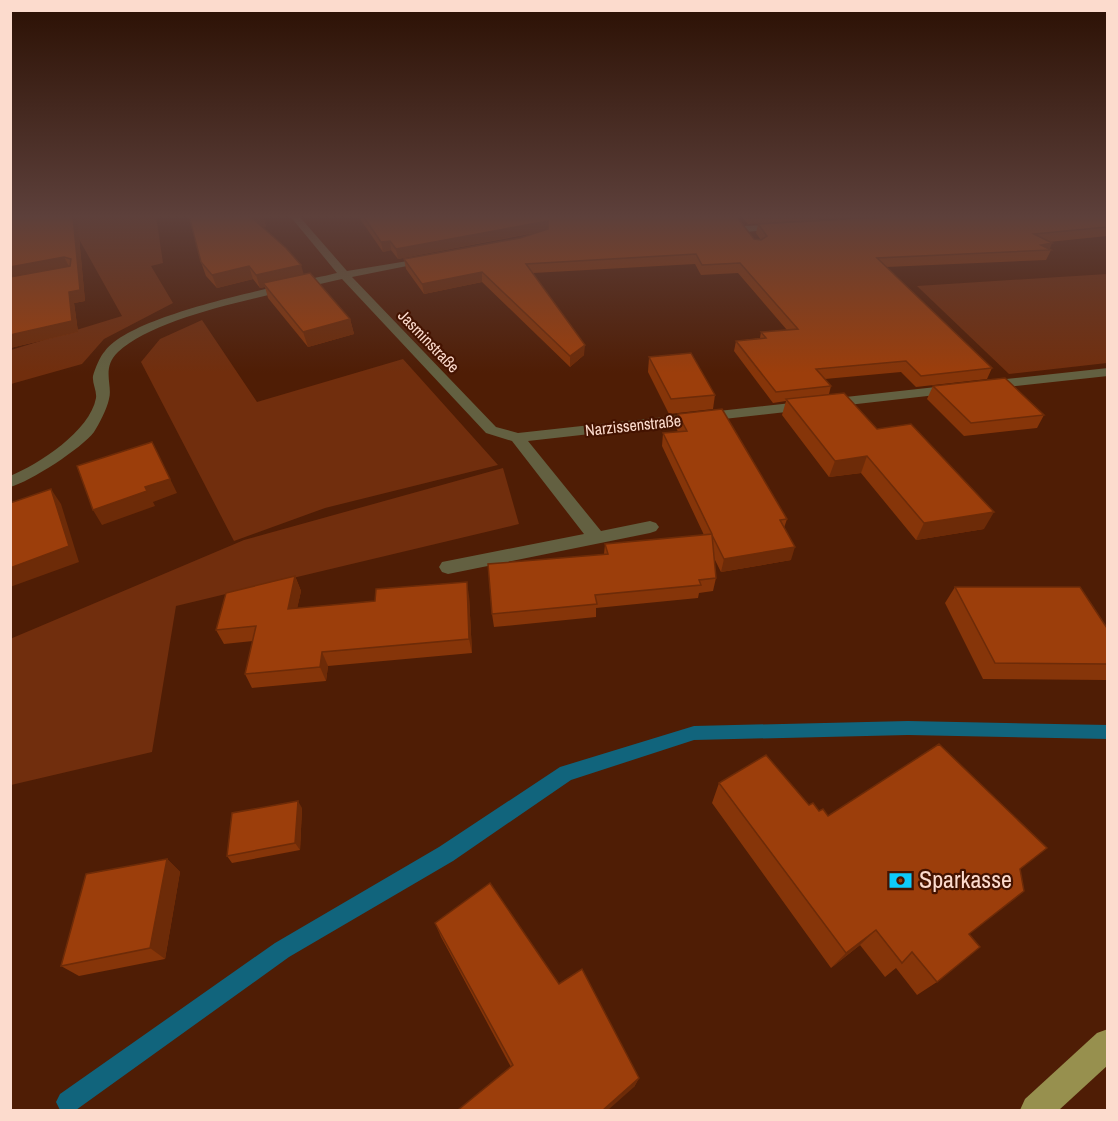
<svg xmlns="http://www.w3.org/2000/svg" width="1118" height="1121" viewBox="0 0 1118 1121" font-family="'Archivo Narrow',sans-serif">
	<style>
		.green { fill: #712e0d }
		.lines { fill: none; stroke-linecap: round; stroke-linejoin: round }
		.stream { fill: #11647c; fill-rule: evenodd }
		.minor { fill: #636041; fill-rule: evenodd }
		.major { fill: #97904e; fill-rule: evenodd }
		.wall { fill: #863509 }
		.shaded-wall { fill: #6d2b08 }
		.building { fill: #9c3e0b; stroke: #6d2b08; stroke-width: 1.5 }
		.labels { text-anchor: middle; stroke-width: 4.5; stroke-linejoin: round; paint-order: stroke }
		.far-street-label { font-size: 16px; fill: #fcdbcd; stroke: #441300 }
		.near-poi-label { font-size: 24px; fill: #fcdbcd; stroke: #441300; text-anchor: start }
	</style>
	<rect width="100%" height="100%" fill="#4f1d05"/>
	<g class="green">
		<polygon points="10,216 156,216 163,263 151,266 173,303 104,339 82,364 11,384 11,350 122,316 70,223"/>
		<polygon points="1107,274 1107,363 1009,374 917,286"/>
		<polygon points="202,320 257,402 403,359 498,465 325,508 234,541 141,362 160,339"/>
		<polygon points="503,468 519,524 176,606 152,752 11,785 10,639 244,540"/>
	</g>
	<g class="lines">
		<polygon class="stream" points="908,721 1108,725 1108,739 908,735 694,740 571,780 453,861 289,957 76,1110 60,1110 56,1102 60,1094 275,943 439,847 560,767 694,726"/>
		<g class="minor">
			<path d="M290,216H299L347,271L432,257V261L352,277L496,427L518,433L954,385L961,389L954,393L528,441L601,531L650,521L656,523L659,527L656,531L650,533L448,574L442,572L439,567L442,562L584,534L512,441L486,433L342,279C283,293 160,313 118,352C101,368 113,385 109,399C107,409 99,424 94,432C82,448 30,482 10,487V476C39,464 90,431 96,398C97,391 92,383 93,376C95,369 100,356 105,351C133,313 287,285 337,273Z"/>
			<polygon points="781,224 784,225 784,229 744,232 739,229 744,226"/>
			<polygon points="1108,368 1108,376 987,389 980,385 987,381"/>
		</g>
		<polygon class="major" points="1108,1029 1108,1065 1059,1110 1020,1110 1025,1099 1097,1033"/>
	</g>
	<g class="wall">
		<polygon points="10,216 77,216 85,301 74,303 78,332 10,348"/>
		<polygon points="189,216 263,216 266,227 263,227 304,275 350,319 354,334 308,347 268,298 265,287 260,288 253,279 217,288 206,276 201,262"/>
		<polygon points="358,216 736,216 754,239 761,240 756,233 758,224 1107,216 1107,236 1049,242 1049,250 1051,250 1046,260 886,267 992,368 987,379 916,387 901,372 825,379 831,386 829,394 877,429 984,529 916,540 861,473 829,477 782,415 786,401 773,403 734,351 736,341 760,338 761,332 787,330 738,273 701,275 695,264 533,273 584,355 570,367 482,282 424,294 406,269 404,259 520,238 535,233 398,259 391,250 383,252"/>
		<polygon points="741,216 879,216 748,224"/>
		<polygon points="649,357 715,395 713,409 669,414 648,372"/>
		<polygon points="933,386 1044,415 1037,428 964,436 927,399"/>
		<polygon points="678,414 787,519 784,528 791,560 721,572 714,558 716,578 713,591 699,593 698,598 596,608 596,617 494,627 492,614 604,554 605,544 704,535 662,446 663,433 678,432 676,427"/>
		<polygon points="295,576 301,591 297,608 469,596 472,653 328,666 326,681 252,688 245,674 253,641 224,644 216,630"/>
		<polygon points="955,587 1107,628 1107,680 983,679 945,603"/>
		<polygon points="719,783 809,805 828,816 1020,869 969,934 937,982 917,995 896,968 885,977 860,945 831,968 712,803"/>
		<polygon points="302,808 300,850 232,863 227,856"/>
		<polygon points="167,859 180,872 165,959 79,976 61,966"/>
		<polygon points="435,923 559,984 639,1078 634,1087 511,1067 441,937"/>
	</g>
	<g class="shaded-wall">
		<polygon points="73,216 77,216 85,301 74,303 78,332 10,348 10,335 69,292"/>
		<polygon points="250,216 263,216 266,227 254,229"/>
		<polygon points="548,221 548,230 398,259 396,249"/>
		<polygon points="390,241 391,250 383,252 381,242"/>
		<polygon points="1052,243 1049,251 1041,245"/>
		<polygon points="64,257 70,268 10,279 10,267"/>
		<polygon points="301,265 305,278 263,283 265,287 260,288 256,275"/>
		<polygon points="249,266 253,279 217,288 212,275"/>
		<polygon points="482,272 482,282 424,294 422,284"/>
		<polygon points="350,319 354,334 308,347 303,332"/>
		<polygon points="585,345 584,355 570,367 570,356"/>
		<polygon points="152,442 177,493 153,502 155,506 102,525 93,510 145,487"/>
		<polygon points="867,456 861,473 829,477 835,461"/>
		<polygon points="51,489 61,504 79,562 10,587 10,568"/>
		<polygon points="994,512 984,529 916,540 924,523"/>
		<polygon points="795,547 791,560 721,572 724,559"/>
		<polygon points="295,576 301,591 294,623 288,609"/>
		<polygon points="467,582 469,596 472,653 469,639"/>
		<polygon points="322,652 328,666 326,681 320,667"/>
		<polygon points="298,801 302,808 300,850 295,843"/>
		<polygon points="167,859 180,872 165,959 150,948"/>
		<polygon points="876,930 860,945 831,968 846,953"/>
		<polygon points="639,1078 634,1087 608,1110 603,1110"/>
	</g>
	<g class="building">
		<polygon points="10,216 73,216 80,290 69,292 72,321 10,335 10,277 70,266 71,259 64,257 10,267"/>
		<polygon points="189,216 250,216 286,248 301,265 256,275 249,266 212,275 201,262"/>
		<polygon points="363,216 736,216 754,239 761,240 767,236 758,224 904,216 1107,216 1107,227 1034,234 1052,243 1041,245 1051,250 877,258 992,368 921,376 906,361 816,369 831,386 776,392 736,341 766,338 761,332 798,329 740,263 702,265 696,254 526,264 585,345 570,356 482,272 422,284 404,259 520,238 548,229 548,221 396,249 390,241 381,242"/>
		<polygon points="310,273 350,319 303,332 263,283"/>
		<polygon points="691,353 715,395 671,399 649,357"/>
		<polygon points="1005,378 1044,415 971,423 933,386"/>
		<polygon points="844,393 877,429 911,424 994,512 924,523 867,456 835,461 786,399"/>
		<polygon points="722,409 787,519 780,520 795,547 724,559 712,535 716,578 699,580 701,585 595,595 597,604 492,614 488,564 608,554 605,544 712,534 663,433 687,431 678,414"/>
		<polygon points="152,442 170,479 145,487 147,491 93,510 77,466"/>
		<polygon points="51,489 69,546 10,568 10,503"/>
		<polygon points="295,576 288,609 375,601 376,589 467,582 469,639 322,652 320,667 245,674 256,626 216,630 226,593"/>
		<polygon points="955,587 1080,587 1107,628 1107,664 995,663"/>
		<polygon points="939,744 1047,848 1020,869 1024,891 969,934 980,947 937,982 912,952 902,963 876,930 846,953 719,783 766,755 809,805 813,803 819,811 823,809 828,816"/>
		<polygon points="298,801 295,843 227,856 232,813"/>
		<polygon points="167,859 150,948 61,966 86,874"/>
		<polygon points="490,883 559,984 582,969 639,1078 603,1110 458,1110 513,1065 435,923"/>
	</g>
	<linearGradient id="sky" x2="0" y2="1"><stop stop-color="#2b1003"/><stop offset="0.58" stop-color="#5d403b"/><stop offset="1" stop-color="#5d403b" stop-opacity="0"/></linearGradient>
	<rect width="1118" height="373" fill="url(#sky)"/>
	<defs>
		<symbol id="bank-bare" viewBox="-9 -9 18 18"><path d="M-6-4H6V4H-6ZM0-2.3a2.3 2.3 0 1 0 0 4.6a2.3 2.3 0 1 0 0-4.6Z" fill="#0ecafa" stroke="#441300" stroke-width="2.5" paint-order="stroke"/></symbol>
	</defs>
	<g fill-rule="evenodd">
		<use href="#bank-bare" x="884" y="864" width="33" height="33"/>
	</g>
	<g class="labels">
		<g class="far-street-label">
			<text transform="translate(429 341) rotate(46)" y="6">Jasminstraße</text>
			<text transform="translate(633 425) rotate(-6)" y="6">Narzissenstraße</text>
		</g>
		<g class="near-poi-label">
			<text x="919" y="888">Sparkasse</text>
		</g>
	</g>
	<rect width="1118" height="1121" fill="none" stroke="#fcdbcd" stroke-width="24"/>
</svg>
